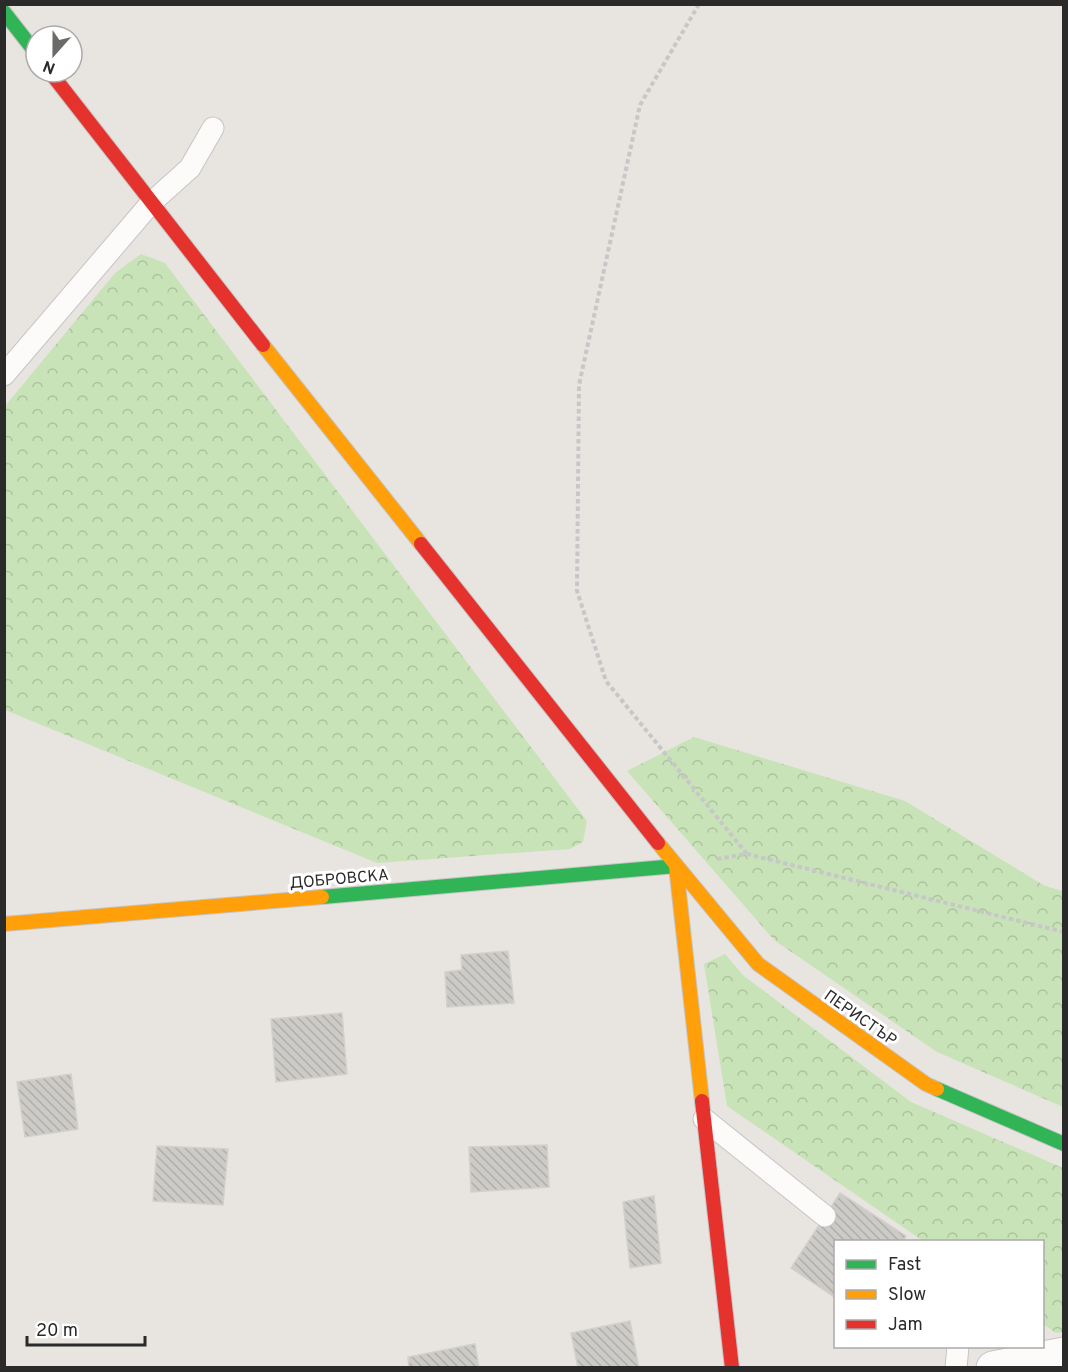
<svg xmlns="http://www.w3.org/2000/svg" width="1068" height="1372" viewBox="0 0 1068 1372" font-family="Overpass,sans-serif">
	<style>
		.park { fill: url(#park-crowns) }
		.building { fill: url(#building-back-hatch); stroke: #d3d0cc; stroke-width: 1.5 }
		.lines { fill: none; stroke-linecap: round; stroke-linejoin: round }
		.lane-casing { stroke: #c6c4c5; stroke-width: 23 }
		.street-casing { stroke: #c6c4c5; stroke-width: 35 }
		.fast-casing { stroke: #c6c4c5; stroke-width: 16 }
		.slow-casing { stroke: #c6c4c5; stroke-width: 16 }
		.jam-casing { stroke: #c6c4c5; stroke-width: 16 }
		.path { stroke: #c8c7c7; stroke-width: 4; stroke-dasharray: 4.5 3; stroke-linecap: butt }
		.lane { stroke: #fcfbfa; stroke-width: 21 }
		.street { stroke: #fcfbfa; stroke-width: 33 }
		.fast { stroke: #30b455; stroke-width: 14 }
		.slow { stroke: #ff9f0a; stroke-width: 14 }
		.jam { stroke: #e5322d; stroke-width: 14 }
		.labels { text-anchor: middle; stroke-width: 6; stroke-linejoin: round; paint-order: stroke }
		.street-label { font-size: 16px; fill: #2a2a2a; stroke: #fff }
	</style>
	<defs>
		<pattern id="park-crowns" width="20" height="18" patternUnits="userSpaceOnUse" patternTransform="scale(1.5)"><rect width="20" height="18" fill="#c8e3b8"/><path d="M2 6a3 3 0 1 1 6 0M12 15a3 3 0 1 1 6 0" fill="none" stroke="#acc39e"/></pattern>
		<pattern id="building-back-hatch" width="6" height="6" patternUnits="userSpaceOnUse" patternTransform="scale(1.5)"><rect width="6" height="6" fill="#cdcbc7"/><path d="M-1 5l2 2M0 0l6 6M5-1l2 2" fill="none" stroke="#b0aeab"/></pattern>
	</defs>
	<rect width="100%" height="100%" fill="#e8e5e0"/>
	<g class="park">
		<polygon points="141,254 165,263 587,821 583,842 570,849 377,863 5,710 5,406 115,273"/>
		<polygon points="694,737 905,801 1045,886 1063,891 1063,1107 937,1052 774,940 627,771"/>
		<polygon points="725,954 744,976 911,1102 1063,1168 1063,1332 1056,1333 1043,1324 1042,1242 923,1241 727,1106 704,964"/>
	</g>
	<g class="building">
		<polygon points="508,951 514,1003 447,1007 445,972 462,970 461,955"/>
		<polygon points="342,1013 347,1074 276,1082 271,1019"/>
		<polygon points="71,1074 78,1129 25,1137 17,1082"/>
		<polygon points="547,1145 549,1187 471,1192 469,1147"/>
		<polygon points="157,1146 228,1149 223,1205 153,1201"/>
		<polygon points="840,1193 906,1236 903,1242 836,1242 836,1298 791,1268"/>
		<polygon points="654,1196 661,1263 630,1268 623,1202"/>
		<polygon points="630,1321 639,1368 578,1368 571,1333"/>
		<polygon points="475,1344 479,1368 409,1368 408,1357"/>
	</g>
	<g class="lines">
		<defs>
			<g id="lane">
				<polyline points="4,375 151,203 190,168 213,128"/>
				<polyline points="704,1119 825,1216"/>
				<polyline points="956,1368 958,1346"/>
			</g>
			<polyline id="street" points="993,1368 1064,1354"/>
			<g id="fast">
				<polyline points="4,12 36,53"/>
				<polyline points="322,897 676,866"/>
				<polyline points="937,1089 1064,1144"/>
			</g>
			<g id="slow">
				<polyline points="263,345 421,544"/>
				<polyline points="658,843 758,964 926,1084 937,1089"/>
				<polyline points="676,866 702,1101"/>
				<polyline points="4,924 322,897"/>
			</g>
			<g id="jam">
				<polyline points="50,72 263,345"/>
				<polyline points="421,544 658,843"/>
				<polyline points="702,1101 732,1368"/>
			</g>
		</defs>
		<use href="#lane" class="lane-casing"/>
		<use href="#street" class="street-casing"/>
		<use href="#fast" class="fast-casing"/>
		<use href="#slow" class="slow-casing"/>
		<use href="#jam" class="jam-casing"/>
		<g class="path">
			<polyline points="699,4 640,105 579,385 577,591 606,681 747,854"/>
			<polyline points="717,859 747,854 1064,932"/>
		</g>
		<use href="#lane" class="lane"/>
		<use href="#street" class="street"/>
		<use href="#fast" class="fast"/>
		<use href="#slow" class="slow"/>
		<use href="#jam" class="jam"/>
	</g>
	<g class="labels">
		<g class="street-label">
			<text transform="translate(339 878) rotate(-5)" y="6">ДОБРОВСКА</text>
			<text transform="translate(861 1017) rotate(35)" y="6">ПЕРИСТЪР</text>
		</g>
	</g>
	<rect width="1068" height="1372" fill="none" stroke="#2a2a2a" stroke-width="12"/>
	<rect x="834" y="1240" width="210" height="108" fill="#ffffff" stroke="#aaaaaa" stroke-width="1.5"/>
	<rect x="846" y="1260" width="30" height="9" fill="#30b455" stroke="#aaaaaa" stroke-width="1.5"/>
	<text x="888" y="1270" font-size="18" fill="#2a2a2a">Fast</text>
	<rect x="846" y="1290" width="30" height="9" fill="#ff9f0a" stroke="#aaaaaa" stroke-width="1.5"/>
	<text x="888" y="1300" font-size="18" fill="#2a2a2a">Slow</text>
	<rect x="846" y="1320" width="30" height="9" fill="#e5322d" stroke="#aaaaaa" stroke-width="1.5"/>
	<text x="888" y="1330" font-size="18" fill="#2a2a2a">Jam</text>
	<g transform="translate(54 54) rotate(201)"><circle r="28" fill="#ffffff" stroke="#aaaaaa" stroke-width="1.5"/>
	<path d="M0-4.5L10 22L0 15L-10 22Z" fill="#6c6b6a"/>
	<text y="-9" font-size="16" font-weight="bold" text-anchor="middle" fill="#2a2a2a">N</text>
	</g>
	<path d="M27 1336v9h118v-9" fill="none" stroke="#2a2a2a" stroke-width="3"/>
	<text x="36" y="1336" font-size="18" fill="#2a2a2a" stroke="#ffffff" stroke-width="4.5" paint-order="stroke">20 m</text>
</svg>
